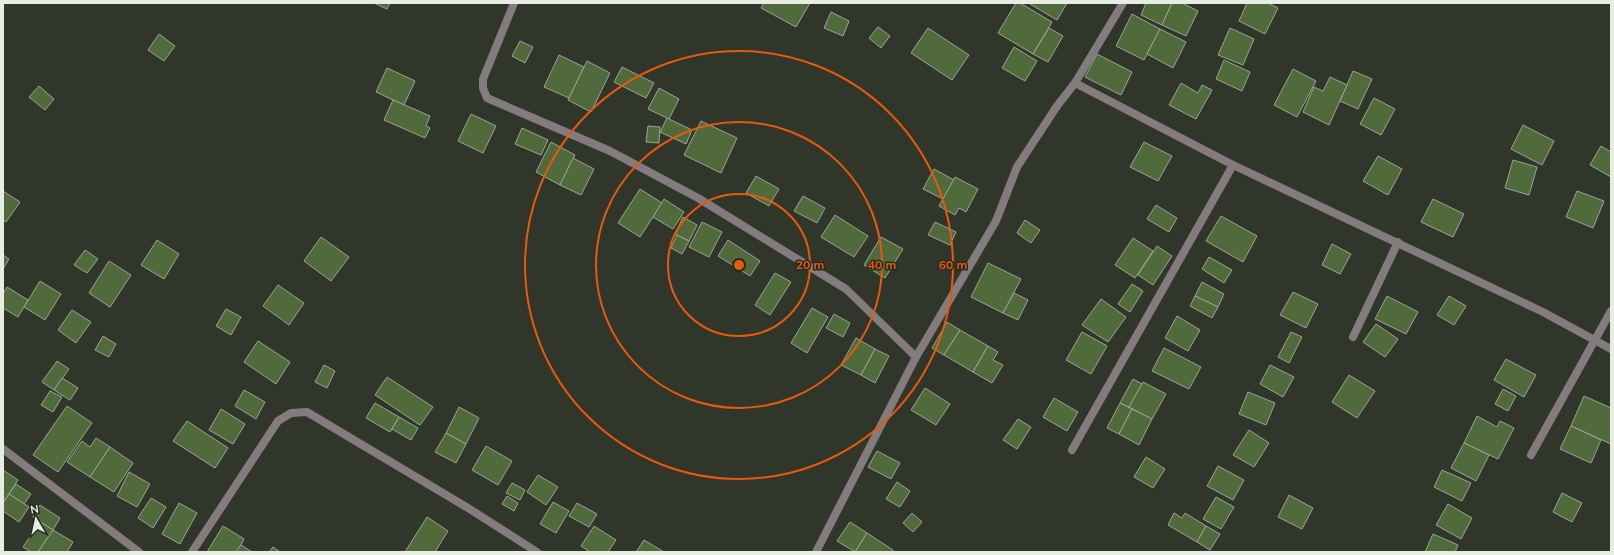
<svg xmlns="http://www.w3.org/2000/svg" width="1614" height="555" viewBox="0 0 1614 555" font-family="Mulish,sans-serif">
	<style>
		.building { fill: #516a3b; stroke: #9ba595 }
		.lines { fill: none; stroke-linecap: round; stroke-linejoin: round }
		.street { stroke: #837b7e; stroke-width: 8 }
		.ring { fill: none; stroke: #e8590c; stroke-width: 2 }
		.centre { fill: #e8590c; stroke: #262d20; stroke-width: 2 }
		.ring-label { font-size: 12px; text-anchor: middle; font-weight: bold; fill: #e8590c; stroke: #262d20; stroke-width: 3; stroke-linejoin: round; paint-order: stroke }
	</style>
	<rect width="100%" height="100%" fill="#30372a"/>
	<g class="building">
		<polygon points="374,3 390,3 387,9"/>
		<polygon points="764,3 810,3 796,27 761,8"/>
		<polygon points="1016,3 1020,3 1052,22 1033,54 998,33"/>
		<polygon points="1031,3 1067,3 1057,20 1030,4"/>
		<polygon points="1146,3 1172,3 1162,25 1141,15"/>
		<polygon points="1172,3 1182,3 1198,11 1186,36 1162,25"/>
		<polygon points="1247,3 1268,3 1278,8 1265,34 1239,21"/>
		<polygon points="831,12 849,21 843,36 824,28"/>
		<polygon points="1132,14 1160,29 1144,60 1116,46"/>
		<polygon points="878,27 890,36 881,48 869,38"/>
		<polygon points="928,28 969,55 952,80 911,53"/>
		<polygon points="1049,28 1063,36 1048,62 1033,54"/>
		<polygon points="1230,28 1254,39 1243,65 1218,55"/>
		<polygon points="1160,29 1186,42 1173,68 1147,54"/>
		<polygon points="159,34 175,46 164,61 148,50"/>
		<polygon points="520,41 533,47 525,63 512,56"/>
		<polygon points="1014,47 1037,61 1025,81 1002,68"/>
		<polygon points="1097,54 1132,72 1121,95 1085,77"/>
		<polygon points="559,55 584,67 569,98 544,87"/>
		<polygon points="1224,60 1250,72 1242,91 1216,79"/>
		<polygon points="587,61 610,73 591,112 568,100"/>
		<polygon points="622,67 654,83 646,98 614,82"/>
		<polygon points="387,68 415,81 404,105 376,92"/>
		<polygon points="1293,69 1316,81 1297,117 1274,105"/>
		<polygon points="1353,71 1372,79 1358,109 1340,101"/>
		<polygon points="1330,77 1347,85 1329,125 1303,112 1314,87 1323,91"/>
		<polygon points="1181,83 1198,93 1202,85 1212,90 1196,119 1169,105"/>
		<polygon points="39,86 54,99 45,110 29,97"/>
		<polygon points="659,88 679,99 669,119 648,109"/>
		<polygon points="1374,98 1395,109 1381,135 1360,124"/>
		<polygon points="393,100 430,116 426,126 430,128 425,138 384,120"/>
		<polygon points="471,114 496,126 483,153 458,141"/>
		<polygon points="667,118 692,130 686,144 660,132"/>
		<polygon points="701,121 737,138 721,173 684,155"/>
		<polygon points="1523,125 1554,141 1542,165 1511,149"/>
		<polygon points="648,126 660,127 659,143 646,142"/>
		<polygon points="522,128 548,140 541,155 515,144"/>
		<polygon points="551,142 575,155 560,185 536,172"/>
		<polygon points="1144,142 1172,156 1158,181 1130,167"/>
		<polygon points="1601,146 1611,152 1611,177 1590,165"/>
		<polygon points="1378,156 1402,169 1388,195 1363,181"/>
		<polygon points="573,158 594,169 581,195 560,185"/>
		<polygon points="1513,160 1537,167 1529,195 1505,188"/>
		<polygon points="934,169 954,180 943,199 923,189"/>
		<polygon points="756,176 779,189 769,206 746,193"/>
		<polygon points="955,177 978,189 966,212 959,208 955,215 939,206"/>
		<polygon points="640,189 662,203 640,237 618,223"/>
		<polygon points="3,191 20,202 6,222 3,220"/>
		<polygon points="1577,191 1604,201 1593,228 1566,217"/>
		<polygon points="803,196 825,208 817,223 794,211"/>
		<polygon points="664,199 684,212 673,229 653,217"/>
		<polygon points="1433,199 1464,214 1453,237 1421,222"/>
		<polygon points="1156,205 1177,218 1169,232 1147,219"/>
		<polygon points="835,215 868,236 854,257 821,237"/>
		<polygon points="1221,216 1257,236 1243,262 1206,241"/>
		<polygon points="683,217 697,225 689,241 675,234"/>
		<polygon points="1025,220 1040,230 1031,243 1017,233"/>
		<polygon points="702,222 722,232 709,257 689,247"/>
		<polygon points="935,222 956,232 950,245 928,235"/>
		<polygon points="677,235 689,241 682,254 671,248"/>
		<polygon points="321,237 349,257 331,281 304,261"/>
		<polygon points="881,237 903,249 885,278 864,265"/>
		<polygon points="1133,238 1153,251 1135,278 1115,265"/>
		<polygon points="157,240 179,254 164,279 141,265"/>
		<polygon points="728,240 760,261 750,276 718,256"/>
		<polygon points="1332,244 1351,254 1340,274 1322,265"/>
		<polygon points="1157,246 1172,256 1153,285 1138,275"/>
		<polygon points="85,250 98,259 87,273 74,265"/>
		<polygon points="3,255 9,259 3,269"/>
		<polygon points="1209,257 1232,270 1224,283 1202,269"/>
		<polygon points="109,261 131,275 110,307 89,293"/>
		<polygon points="988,263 1021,279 1003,313 971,297"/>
		<polygon points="775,273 791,282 770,315 755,305"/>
		<polygon points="40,281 61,294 45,320 24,307"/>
		<polygon points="1202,282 1224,294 1218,307 1195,296"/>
		<polygon points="1132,284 1143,291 1130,312 1118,304"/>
		<polygon points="278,285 304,303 289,325 263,306"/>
		<polygon points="7,287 28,300 18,317 3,308 3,294"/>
		<polygon points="1293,292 1318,304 1306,328 1280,315"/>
		<polygon points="1014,293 1028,300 1018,320 1003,313"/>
		<polygon points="1195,296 1218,307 1212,318 1190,306"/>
		<polygon points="1387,296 1418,312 1406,334 1375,319"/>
		<polygon points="1449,296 1466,306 1454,325 1437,315"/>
		<polygon points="1101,299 1126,317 1108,342 1082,325"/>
		<polygon points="812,308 828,317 807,353 791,343"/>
		<polygon points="226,309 241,317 231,335 216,326"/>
		<polygon points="72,310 91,322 76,343 58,330"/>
		<polygon points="834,314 850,323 843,337 826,328"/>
		<polygon points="1177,316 1200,330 1188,351 1165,338"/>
		<polygon points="947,322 960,330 944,355 932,348"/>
		<polygon points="1376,324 1398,339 1385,357 1363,342"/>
		<polygon points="960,330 988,346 973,372 944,355"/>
		<polygon points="1082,332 1107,346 1091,374 1066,360"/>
		<polygon points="1291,332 1302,337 1289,363 1278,357"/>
		<polygon points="103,336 116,344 109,357 95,350"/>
		<polygon points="856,338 875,349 861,375 841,365"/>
		<polygon points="258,341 290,362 276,384 244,362"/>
		<polygon points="988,346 998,352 993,360 1003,365 992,383 973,372"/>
		<polygon points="1164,348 1201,367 1189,389 1152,371"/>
		<polygon points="875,349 889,356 875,383 861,375"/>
		<polygon points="1506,359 1536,375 1524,397 1494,380"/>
		<polygon points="57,361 69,369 54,390 42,382"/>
		<polygon points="324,365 335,371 327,388 315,382"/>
		<polygon points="1270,365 1294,377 1283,397 1260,384"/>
		<polygon points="1349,375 1375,391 1357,418 1332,402"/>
		<polygon points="387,377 433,407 420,425 375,395"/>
		<polygon points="62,378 78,388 70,400 54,390"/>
		<polygon points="1133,379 1142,384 1129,407 1120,403"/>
		<polygon points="1143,382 1166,394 1152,419 1129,407"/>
		<polygon points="925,388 950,404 936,425 911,410"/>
		<polygon points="1503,389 1516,396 1508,411 1495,404"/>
		<polygon points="244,390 265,402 256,419 235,406"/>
		<polygon points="50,391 62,397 53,412 41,405"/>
		<polygon points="1248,392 1275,403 1266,425 1239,414"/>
		<polygon points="1584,396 1611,408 1611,444 1571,426"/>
		<polygon points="1054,398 1078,412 1067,431 1043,417"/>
		<polygon points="375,403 399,417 390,432 366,418"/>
		<polygon points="1120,403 1132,409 1119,434 1107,428"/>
		<polygon points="67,406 92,423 58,472 33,455"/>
		<polygon points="459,407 479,418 466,444 446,433"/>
		<polygon points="221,409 245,424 233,444 209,430"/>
		<polygon points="1132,409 1152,419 1139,445 1119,434"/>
		<polygon points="1477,416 1497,427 1500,421 1514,428 1498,459 1464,443"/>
		<polygon points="399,417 418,428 411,440 392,429"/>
		<polygon points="1018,419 1031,427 1017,449 1003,440"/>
		<polygon points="187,421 228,448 215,468 173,441"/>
		<polygon points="1571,426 1601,440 1591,463 1560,449"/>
		<polygon points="1249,430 1269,443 1254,467 1233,455"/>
		<polygon points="446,433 466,444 456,463 435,452"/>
		<polygon points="96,438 110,447 90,477 67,462 82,441 90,447"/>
		<polygon points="1464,443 1489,455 1476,481 1451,468"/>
		<polygon points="486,446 512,461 498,485 472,470"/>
		<polygon points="110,447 133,463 114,492 90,477"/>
		<polygon points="877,451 900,463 891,479 868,467"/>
		<polygon points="1146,457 1165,469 1153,488 1134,477"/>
		<polygon points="1218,466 1244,480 1233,500 1207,486"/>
		<polygon points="3,470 18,480 3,503"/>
		<polygon points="1442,470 1471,483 1462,501 1434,487"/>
		<polygon points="129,472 150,484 137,507 117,496"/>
		<polygon points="538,475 558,487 546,505 527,492"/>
		<polygon points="897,482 910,491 900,507 886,499"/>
		<polygon points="512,483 525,490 520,500 506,493"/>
		<polygon points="16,484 31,494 24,504 9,494"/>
		<polygon points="1562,493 1582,503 1572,522 1553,512"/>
		<polygon points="9,494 29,507 19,522 3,511 3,503"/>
		<polygon points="1289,495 1313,508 1302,529 1278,517"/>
		<polygon points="507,496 518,503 514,511 502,504"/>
		<polygon points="1216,497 1234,507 1221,529 1203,519"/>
		<polygon points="151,498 166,507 153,528 138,518"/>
		<polygon points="553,502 569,511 556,533 540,524"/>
		<polygon points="179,503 197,513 180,544 162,534"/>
		<polygon points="577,503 597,514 589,527 569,516"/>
		<polygon points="1448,504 1472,518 1461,539 1436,525"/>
		<polygon points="40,505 60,518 53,530 33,517"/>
		<polygon points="912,513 922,522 913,532 903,523"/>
		<polygon points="1174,513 1182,518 1185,513 1206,526 1197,542 1168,525"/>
		<polygon points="427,517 448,531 435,552 405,552"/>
		<polygon points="40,522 53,530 38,552 31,552 23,547"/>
		<polygon points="850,522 867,533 855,552 837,541"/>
		<polygon points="223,526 244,539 241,545 236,552 207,552"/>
		<polygon points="594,526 616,540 608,552 590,552 581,546"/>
		<polygon points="1206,526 1220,534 1210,550 1197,542"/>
		<polygon points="53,530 73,542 67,552 38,552"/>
		<polygon points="867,533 893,550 892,552 855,552"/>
		<polygon points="1433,534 1458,545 1455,552 1425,552"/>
		<polygon points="644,540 664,552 636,552"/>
		<polygon points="241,545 252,552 236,552"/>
		<polygon points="273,547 280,552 269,552"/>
	</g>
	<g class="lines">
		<g class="street">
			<polyline points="514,3 483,79 483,88 487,98 610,151 698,198 846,289 916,357"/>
			<polyline points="1075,83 1233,165 1543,312 1611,349"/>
			<polyline points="1353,337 1398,242"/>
			<polyline points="3,449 139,552"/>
			<polyline points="1072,450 1233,165"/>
			<polyline points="1531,455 1611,311"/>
			<polyline points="192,552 278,421 291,413 307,412 468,508 537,552"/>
			<polyline points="816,552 916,357 996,221 1017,167 1057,106 1075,83 1123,3"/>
		</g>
	</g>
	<g class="ring">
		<circle cx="739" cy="265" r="71"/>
		<circle cx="739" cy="265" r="143"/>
		<circle cx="739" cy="265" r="214"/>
	</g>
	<circle cx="739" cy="265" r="6" class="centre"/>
	<g class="ring-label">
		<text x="810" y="269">20 m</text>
		<text x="882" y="269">40 m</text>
		<text x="953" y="269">60 m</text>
	</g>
	<rect width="1614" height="555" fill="none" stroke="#e8ede4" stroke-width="8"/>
	<g transform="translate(36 519) rotate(351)" stroke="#262d20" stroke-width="3" paint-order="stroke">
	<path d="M0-3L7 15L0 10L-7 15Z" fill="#e8ede4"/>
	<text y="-6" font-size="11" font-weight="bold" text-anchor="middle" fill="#e8ede4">N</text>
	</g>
</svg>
